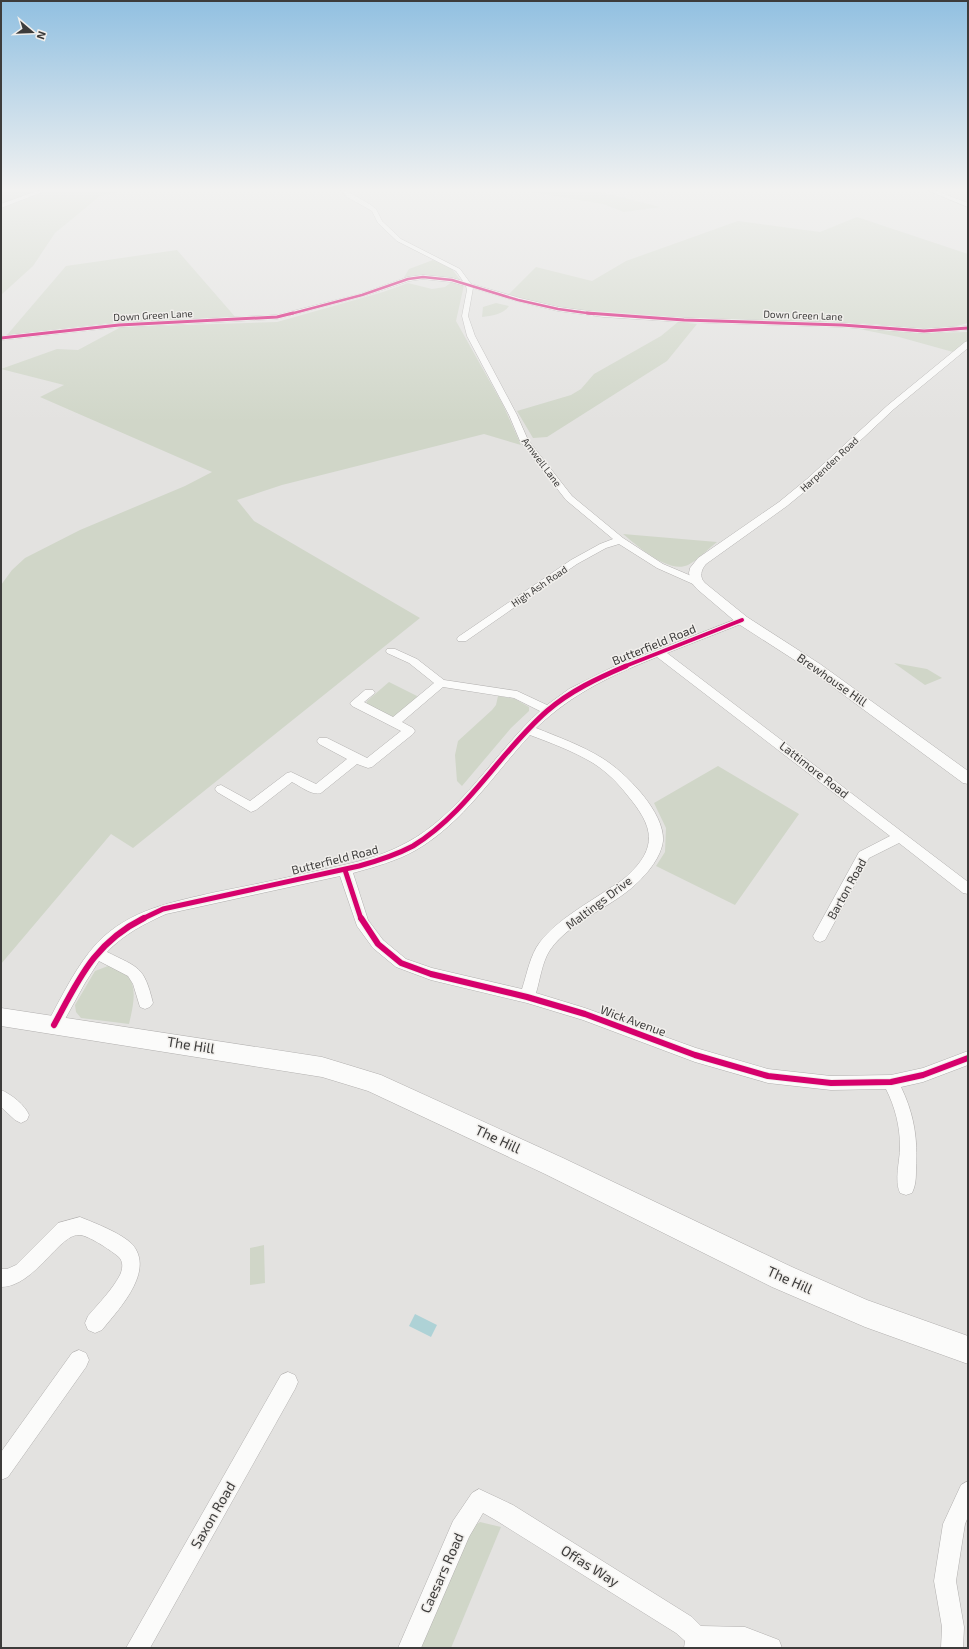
<svg xmlns="http://www.w3.org/2000/svg" width="969" height="1649" viewBox="0 0 969 1649" font-family="'Exo 2',sans-serif">
	<style>
		.green { fill: #d0d6c8 }
		.water { fill: #aed2d6 }
		.lines { fill: none; stroke-linecap: round; stroke-linejoin: round }
		.minor-casing { stroke: #b2b0af; stroke-width: 1 }
		.tertiary-casing { stroke: #b2b0af; stroke-width: 1 }
		.secondary-casing { stroke: #b2b0af; stroke-width: 1 }
		.minor { fill: #fbfbfa; fill-rule: evenodd }
		.tertiary { fill: #fbfbfa; fill-rule: evenodd }
		.secondary { fill: #fbfbfa; fill-rule: evenodd }
		.cycleway-far4-casing { stroke: #f1efec; stroke-width: 3.5 }
		.cycleway-far3-casing { stroke: #f1efec; stroke-width: 4.5 }
		.cycleway-far2-casing { stroke: #f1efec; stroke-width: 6 }
		.cycleway-far1-casing { stroke: #f1efec; stroke-width: 8 }
		.cycleway-casing { stroke: #f1efec; stroke-width: 8 }
		.cycleway-far4 { stroke: #d6006c; stroke-width: 2.5 }
		.cycleway-far3 { stroke: #d6006c; stroke-width: 3 }
		.cycleway-far2 { stroke: #d6006c; stroke-width: 4 }
		.cycleway-far1 { stroke: #d6006c; stroke-width: 5 }
		.cycleway { stroke: #d6006c; stroke-width: 6 }
		.labels { text-anchor: middle; stroke-width: 3; stroke-linejoin: round; paint-order: stroke }
		.far-street-label { font-size: 10px; fill: #3d3c3b; stroke: #f1efec }
		.street-label { font-size: 12px; fill: #3d3c3b; stroke: #f1efec }
		.near-street-label { font-size: 14px; fill: #3d3c3b; stroke: #f1efec }
	</style>
	<rect width="100%" height="100%" fill="#e3e2e0"/>
	<g class="green">
		<polygon points="1,191 123,191 100,196 55,233 33,266 1,295"/>
		<polygon points="525,191 594,191 613,195 660,207 624,212 603,204"/>
		<polygon points="857,217 968,254 968,323 946,329 916,329 873,324 678,318 608,314 556,308 508,295 536,267 592,281 626,261 738,221 820,232"/>
		<polygon points="177,250 237,319 118,322 7,335 66,266"/>
		<polygon points="433,260 452,269 461,281 413,276 403,279 409,269"/>
		<polygon points="453,281 464,285 456,321 503,405 521,445 484,434 282,485 237,500 254,521 420,618 133,848 111,834 1,964 1,585 12,570 25,558 80,530 185,486 212,472 40,397 64,385 1,369 57,349 78,350 121,327 277,322 383,292 408,283 432,289 445,287"/>
		<path d="M496,303L509,306C504,314 491,316 482,317L483,307Z"/>
		<polygon points="678,322 697,324 667,361 547,437 533,438 517,411 571,395 581,389 594,374 661,336"/>
		<polygon points="854,328 924,333 968,332 968,341 953,352 899,337"/>
		<path d="M623,534L717,542C708,549 698,560 688,565C668,574 638,546 623,534Z"/>
		<polygon points="894,663 927,669 942,678 925,685"/>
		<polygon points="389,682 419,697 394,718 366,705 367,701"/>
		<polygon points="498,696 515,699 529,707 529,711 511,728 462,786 457,781 455,755 458,741 492,710 496,705"/>
		<polygon points="718,766 799,814 735,905 656,866 665,852 666,828 654,803"/>
		<path d="M108,966C141,973 135,998 129,1024L81,1018L76,1012L75,1005L95,971Z"/>
		<polygon points="264,1245 265,1283 250,1285 250,1248"/>
		<polygon points="480,1522 501,1527 451,1648 417,1648 471,1528"/>
	</g>
	<polygon class="water" points="415,1314 437,1325 431,1337 409,1326"/>
	<g class="lines">
		<defs>
			<g id="minor">
				<polygon points="37,191 45,191 1,208 1,204"/>
				<polygon points="341,191 347,191 371,205 376,209 382,221 401,239 460,269 471,284 520,298 558,307 604,313 684,318 842,323 924,329 968,326 968,330 924,333 842,327 684,322 604,317 558,311 516,301 473,288 468,316 475,336 517,415 528,440 572,496 623,538 663,564 701,580 702,582 697,585 693,584 657,568 619,544 606,548 577,564 466,641 458,641 457,639 458,637 571,560 600,544 613,539 566,500 520,441 509,415 467,336 462,316 467,290 466,286 451,282 423,279 409,281 364,296 277,319 119,327 1,340 1,336 119,323 277,315 360,294 408,277 423,275 452,278 463,281 456,271 397,241 378,223 372,211 347,197"/>
				<polygon points="929,191 937,191 968,203 968,207"/>
				<path d="M742,617L746,618L747,620L746,622L667,653L968,882V894L963,893L899,843L869,858L825,940L820,942L815,940L813,936L859,852L890,836L657,657C610,676 573,693 536,728C558,737 581,745 602,758C625,772 665,812 663,841C661,857 648,873 636,884C612,907 569,922 550,950C542,962 540,980 536,993L585,1008L696,1048L768,1069L831,1076L891,1075L923,1068L968,1051V1065L923,1082L901,1087C914,1114 918,1139 916,1169C916,1177 916,1185 912,1193L906,1195L900,1193C894,1180 900,1161 900,1147C900,1126 895,1107 886,1089L831,1090L768,1083L695,1062L583,1020L527,1003L431,980L396,967L373,948L357,926L340,876L166,914C144,924 124,934 107,952C139,968 144,966 153,1003L150,1007L145,1009L140,1007L133,984L128,976L99,961L85,983L59,1030L54,1032L49,1030L46,1025L49,1020C63,994 77,965 97,943C130,909 173,902 216,892C248,886 280,879 312,872C344,865 377,859 406,843C460,815 495,752 540,711L514,698L443,687L402,722L413,728L415,731L413,734L372,767L368,768L357,764L321,793C312,796 300,786 292,782L256,810L251,812L217,792L215,789L217,786L221,785L250,801L287,773L291,772L316,784L347,759L319,744L317,741L319,738H327L367,758L401,731L352,706L350,703L365,690H373L375,693L364,702L393,717L434,683L409,663L387,653L386,651L387,649H395L417,659L444,680L517,691L547,705L569,689L611,668ZM530,735C551,743 573,751 593,763C607,772 618,783 628,796C653,826 659,847 627,876C622,881 615,885 610,888C587,904 558,919 540,942C530,955 527,974 522,989L432,968L406,959L383,940L368,920L353,873C374,867 397,861 416,850C463,823 494,774 530,735Z"/>
				<path d="M1,1090C11,1094 25,1105 29,1115L27,1120L21,1123L15,1120L1,1107Z"/>
				<path d="M80,1217C95,1223 121,1233 132,1244C156,1271 118,1310 102,1330L95,1333L88,1330L85,1323L88,1316C99,1303 112,1290 120,1275C124,1266 123,1259 115,1254C107,1248 89,1236 80,1235C60,1232 35,1287 1,1287V1269H7L16,1265L58,1223Z"/>
				<polygon points="79,1350 86,1353 89,1360 86,1367 8,1477 1,1480 1,1452 72,1353"/>
				<polygon points="288,1372 295,1375 298,1382 295,1389 150,1648 126,1648 281,1375"/>
				<polygon points="968,1481 968,1517 965,1524 956,1581 964,1627 963,1648 941,1648 942,1627 934,1581 943,1524 961,1485"/>
				<polygon points="479,1489 513,1505 692,1617 701,1626 745,1627 779,1640 782,1648 684,1648 685,1641 676,1633 497,1521 483,1513 469,1537 421,1648 398,1648 453,1521 472,1493"/>
			</g>
			<path id="tertiary" d="M968,341V348L894,409L815,483L787,506L706,564C701,570 699,577 705,583L747,617L820,664L968,771V784L963,783L810,670L737,623L697,589L691,582L689,573L690,568L698,558L779,502L807,479L888,405L965,342Z"/>
			<polygon id="secondary" points="1,1008 322,1057 381,1075 563,1158 792,1267 867,1300 968,1336 968,1364 865,1327 772,1287 545,1174 368,1091 322,1077 1,1026"/>
		</defs>
		<use href="#minor" class="minor-casing"/>
		<use href="#tertiary" class="tertiary-casing"/>
		<use href="#secondary" class="secondary-casing"/>
		<use href="#minor" class="minor"/>
		<use href="#tertiary" class="tertiary"/>
		<use href="#secondary" class="secondary"/>
		<defs>
			<polyline id="cycleway-far4" points="290,314 362,295 408,279 423,277 452,280 518,300 558,309 594,314"/>
			<g id="cycleway-far3">
				<polyline points="587,313 684,320 842,325 924,331 968,328"/>
				<polyline points="1,338 119,325 277,317 293,313"/>
			</g>
			<polyline id="cycleway-far2" points="623,667 742,620"/>
			<g id="cycleway-far1">
				<polyline points="345,870 361,919"/>
				<path d="M142,919L163,909L359,866C377,861 396,855 413,846C468,812 499,753 547,711C570,691 598,678 626,666"/>
			</g>
			<g id="cycleway">
				<polyline points="361,918 378,944 401,963 431,974 527,997 585,1014 695,1055 768,1076 831,1083 891,1082 923,1075 968,1058"/>
				<path d="M54,1025C79,979 94,943 144,918"/>
			</g>
		</defs>
		<use href="#cycleway-far4" class="cycleway-far4-casing"/>
		<use href="#cycleway-far3" class="cycleway-far3-casing"/>
		<use href="#cycleway-far2" class="cycleway-far2-casing"/>
		<use href="#cycleway-far1" class="cycleway-far1-casing"/>
		<use href="#cycleway" class="cycleway-casing"/>
		<use href="#cycleway-far4" class="cycleway-far4"/>
		<use href="#cycleway-far3" class="cycleway-far3"/>
		<use href="#cycleway-far2" class="cycleway-far2"/>
		<use href="#cycleway-far1" class="cycleway-far1"/>
		<use href="#cycleway" class="cycleway"/>
	</g>
	<linearGradient id="sky" x2="0" y2="1"><stop stop-color="#91c0e1"/><stop offset="0.45" stop-color="#f2f2f1"/><stop offset="1" stop-color="#f2f2f1" stop-opacity="0"/></linearGradient>
	<rect width="969" height="422" fill="url(#sky)"/>
	<g class="labels">
		<g class="far-street-label">
			<text transform="translate(153 315) rotate(-3)" y="4">Down Green Lane</text>
			<text transform="translate(803 315) rotate(2)" y="4">Down Green Lane</text>
			<text transform="translate(542 462) rotate(53)" y="4">Amwell Lane</text>
			<text transform="translate(829 464) rotate(-43)" y="4">Harpenden Road</text>
			<text transform="translate(539 586) rotate(-34)" y="4">High Ash Road</text>
		</g>
		<g class="street-label">
			<text transform="translate(654 645) rotate(-22)" y="4">Butterfield Road</text>
			<text transform="translate(832 680) rotate(35)" y="4">Brewhouse Hill</text>
			<text transform="translate(814 770) rotate(38)" y="4">Lattimore Road</text>
			<text transform="translate(335 860) rotate(-14)" y="4">Butterfield Road</text>
			<text transform="translate(847 889) rotate(-61)" y="4">Barton Road</text>
			<text transform="translate(599 903) rotate(-37)" y="4">Maltings Drive</text>
			<text transform="translate(633 1021) rotate(20)" y="4">Wick Avenue</text>
		</g>
		<g class="near-street-label">
			<text transform="translate(191 1045) rotate(9)" y="5">The Hill</text>
			<text transform="translate(498 1139) rotate(25)" y="5">The Hill</text>
			<text transform="translate(790 1280) rotate(24)" y="5">The Hill</text>
			<text transform="translate(213 1515) rotate(-60)" y="5">Saxon Road</text>
			<text transform="translate(590 1566) rotate(32)" y="5">Offas Way</text>
			<text transform="translate(442 1573) rotate(-66)" y="5">Caesars Road</text>
		</g>
	</g>
	<rect width="969" height="1649" fill="none" stroke="#3d3c3b" stroke-width="4"/>
	<g transform="translate(32 32) rotate(109)" stroke="#f1efec" stroke-width="3" paint-order="stroke">
	<path d="M0-3L7 15L0 10L-7 15Z" fill="#3d3c3b"/>
	<text y="-6" font-size="11" font-weight="bold" text-anchor="middle" fill="#3d3c3b">N</text>
	</g>
</svg>
